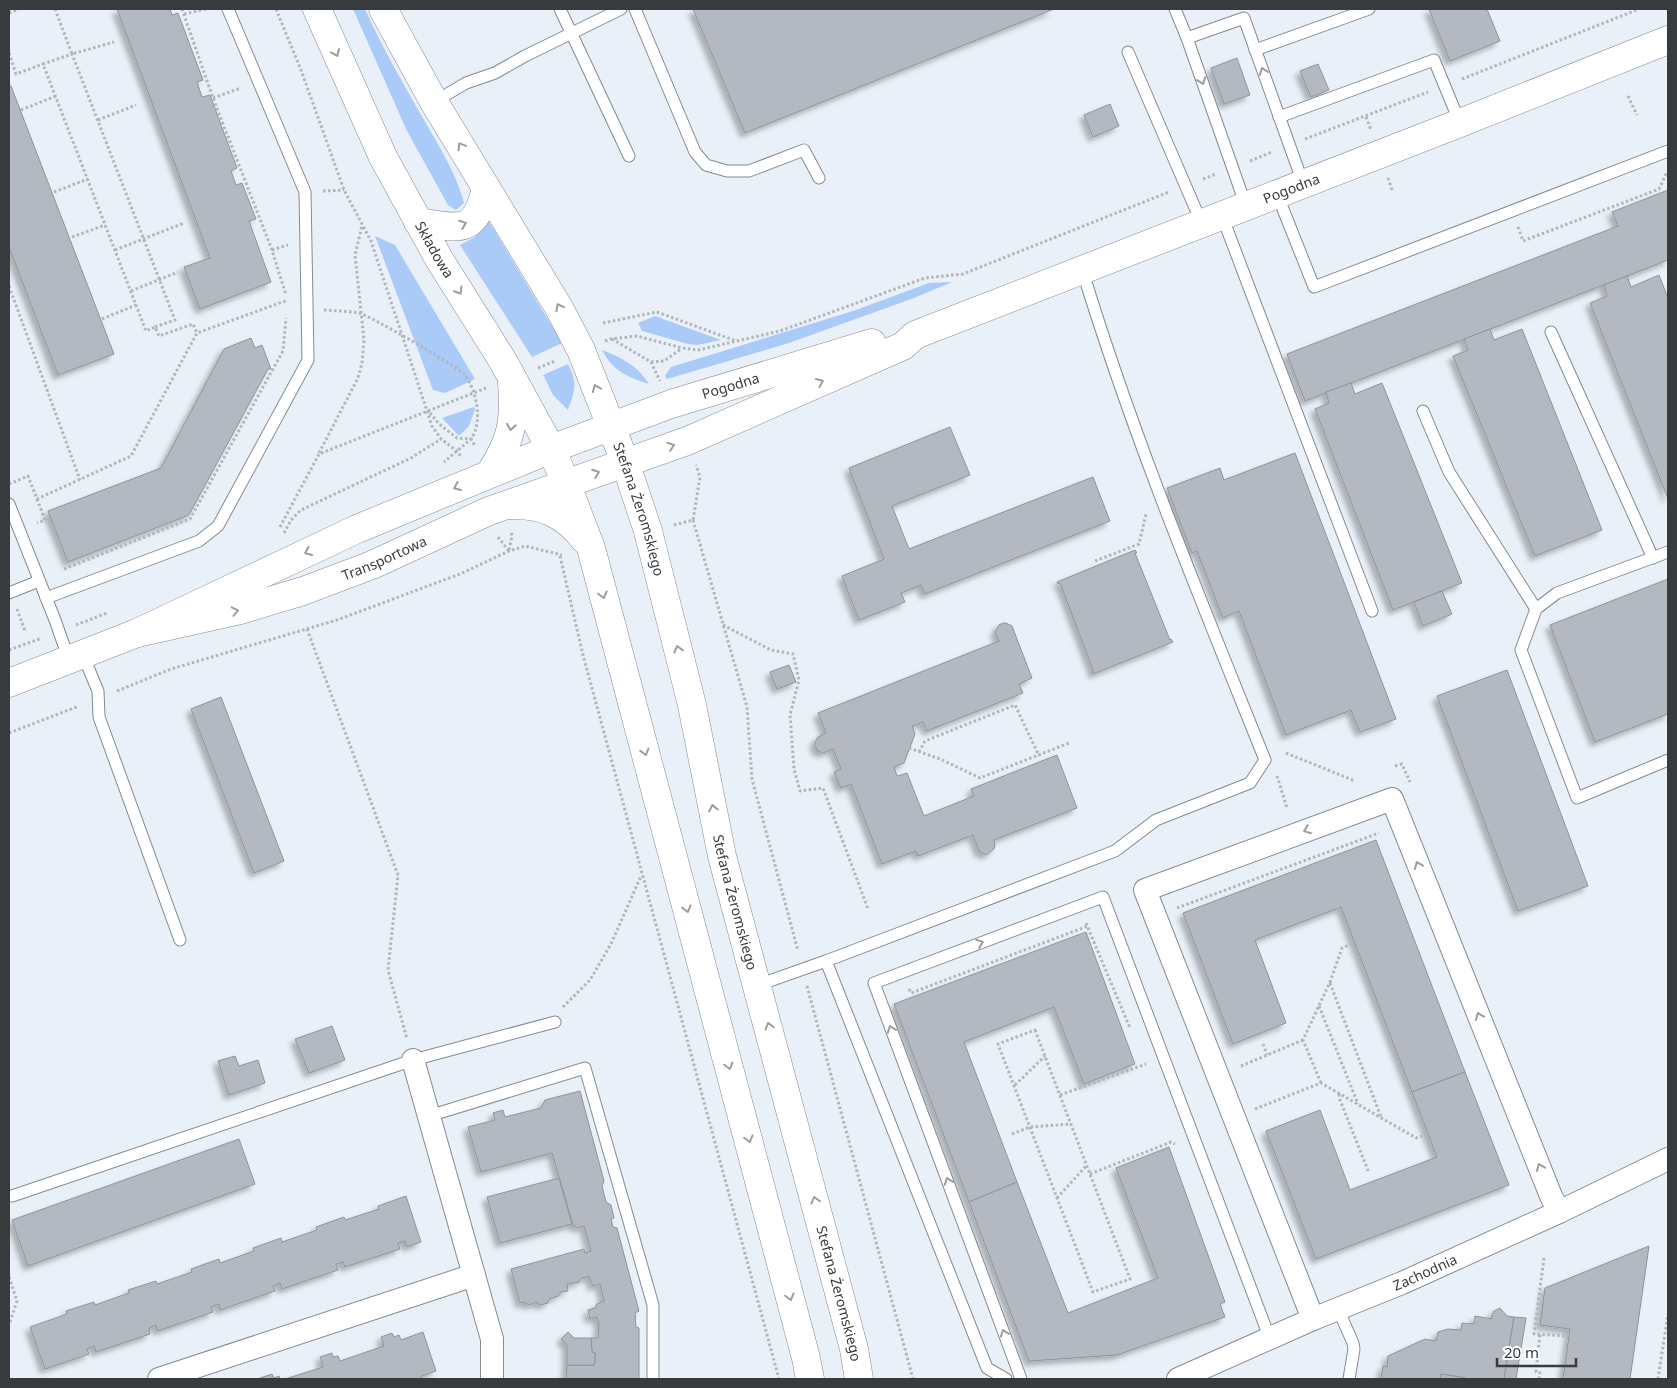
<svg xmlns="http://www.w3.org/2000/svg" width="1677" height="1388" viewBox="0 0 1677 1388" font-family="'Noto Sans',sans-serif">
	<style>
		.green { fill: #aacaf8 }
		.building { fill: #b4b9c1; stroke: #8f949c; filter: url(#shadow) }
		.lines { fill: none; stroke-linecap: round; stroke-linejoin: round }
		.lane-casing { stroke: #858a91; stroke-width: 13 }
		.street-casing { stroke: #858a91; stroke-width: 24 }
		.secondary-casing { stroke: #858a91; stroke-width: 29 }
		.path { stroke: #b1b6bd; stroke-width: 3; stroke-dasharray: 2.5 2.5; stroke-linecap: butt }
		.lane { stroke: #fff; stroke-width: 11 }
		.street { stroke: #fff; stroke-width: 22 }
		.secondary { stroke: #fff; stroke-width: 28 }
		.oneway { stroke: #9c9d9e }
		.labels { text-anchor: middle; stroke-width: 5; stroke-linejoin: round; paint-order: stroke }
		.street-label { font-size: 14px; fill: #383b3e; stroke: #fcfdff }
	</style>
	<defs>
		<filter id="shadow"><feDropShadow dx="-4.5" dy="4.5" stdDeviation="2.5" flood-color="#0004"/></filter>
	</defs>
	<rect width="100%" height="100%" fill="#eaf0f8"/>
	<g class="green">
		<path d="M353,9H365C383,50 406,88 428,127C442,151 457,176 464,203L456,210L448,205L407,131Z"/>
		<polygon points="488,220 562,343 532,357 460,245 475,237"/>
		<polygon points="375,236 395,245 475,379 445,393 433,390"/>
		<polygon points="952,282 914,298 789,343 667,379 665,376 671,367 853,311 929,283"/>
		<polygon points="655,316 721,340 697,345 688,344 642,331 638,323"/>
		<path d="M602,350C621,357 638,366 649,384C627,377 613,371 602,350Z"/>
		<path d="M568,364C578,383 575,391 568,410L553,395L543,375Z"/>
		<polygon points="474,407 475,409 469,426 459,436 442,418"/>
	</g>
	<g class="building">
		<polygon points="117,9 170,9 172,15 178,13 203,80 197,82 202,97 210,95 237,168 231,171 236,185 242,183 256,219 249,221 271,282 200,309 184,267 210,258"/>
		<polygon points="693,9 1054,9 745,133"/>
		<polygon points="1429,9 1487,9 1500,41 1450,61"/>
		<polygon points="1237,58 1250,95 1224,104 1211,68"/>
		<polygon points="1318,64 1329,90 1311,97 1300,71"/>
		<polygon points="9,86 11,86 114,354 58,375 9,247"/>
		<polygon points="1110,104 1119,126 1093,137 1084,115"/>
		<polygon points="1668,190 1668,260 1305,401 1287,354 1618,226 1612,212"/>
		<polygon points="1659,275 1668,298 1668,499 1590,303 1607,296 1604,285 1627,276 1631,287"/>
		<polygon points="1490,329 1494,340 1522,329 1602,530 1535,556 1453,356 1468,350 1464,339"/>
		<polygon points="251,338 255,348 262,345 271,369 268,369 189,515 68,562 48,511 161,468 224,349"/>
		<polygon points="1351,383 1355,394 1382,383 1462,583 1393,610 1315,409 1329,403 1326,392"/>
		<polygon points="950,427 970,475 892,506 909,549 1093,477 1110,521 925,594 921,585 901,593 905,602 859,620 842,576 884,559 849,468"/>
		<polygon points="1295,453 1396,719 1360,732 1351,710 1286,735 1239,611 1223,618 1197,551 1192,553 1167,488 1220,468 1224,480"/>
		<polygon points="1135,550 1137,553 1135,553 1170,640 1171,639 1173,642 1093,674 1092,671 1093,670 1060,583 1058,584 1057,582"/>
		<polygon points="1668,579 1668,714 1595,742 1550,625"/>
		<polygon points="1442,591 1452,614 1423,626 1414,602"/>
		<polygon points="1003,623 1006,623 1012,626 1032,678 1019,684 1023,693 927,731 923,722 912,726 915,734 904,763 894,767 897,776 907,773 924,816 974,796 971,789 1057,755 1077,808 994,840 995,845 994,849 986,855 979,851 973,835 918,856 916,851 882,864 851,784 841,788 834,772 841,769 833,749 823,753 818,751 815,746 815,742 818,737 826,733 818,713 999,641 995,632 999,625"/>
		<polygon points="789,665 796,682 777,689 770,672"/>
		<polygon points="1507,670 1588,886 1518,911 1437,696"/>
		<polygon points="221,697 284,861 254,873 191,709"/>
		<polygon points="1376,840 1465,1072 1412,1092 1341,907 1255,940 1286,1023 1233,1044 1183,913"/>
		<polygon points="1086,932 1135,1064 1084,1084 1054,1007 964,1042 1017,1182 969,1202 894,1004"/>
		<polygon points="332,1026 345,1060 309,1073 295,1039"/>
		<polygon points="235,1056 239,1066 258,1060 265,1083 229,1095 218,1061"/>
		<polygon points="1465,1072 1509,1185 1316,1259 1266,1131 1320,1110 1350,1190 1437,1157 1412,1092"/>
		<polygon points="580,1091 604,1181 602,1186 606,1202 611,1205 614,1218 611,1219 613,1227 617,1228 639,1311 635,1313 636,1327 639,1328 639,1379 566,1379 567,1365 594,1365 595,1361 595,1353 592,1352 591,1338 598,1338 599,1324 597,1317 590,1319 588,1310 595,1308 597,1304 604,1301 600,1284 593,1286 589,1276 582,1278 579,1282 567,1284 568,1291 561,1292 558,1296 549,1299 548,1303 540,1305 537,1302 529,1305 524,1302 520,1303 511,1269 584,1249 585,1253 591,1251 584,1226 577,1228 573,1225 552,1153 481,1172 468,1127 495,1120 493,1113 503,1110 505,1117 541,1108 545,1100"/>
		<polygon points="239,1139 255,1184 28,1266 12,1220"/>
		<polygon points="1169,1147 1225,1302 1220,1304 1225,1317 1117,1355 1029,1361 969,1202 1017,1182 1068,1313 1158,1278 1116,1168"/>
		<polygon points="559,1178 572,1224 500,1243 487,1197"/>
		<polygon points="406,1196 421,1242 407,1247 405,1241 398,1243 400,1249 345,1267 343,1262 336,1264 338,1270 282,1289 280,1283 273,1286 275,1291 220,1310 219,1304 211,1307 213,1312 158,1331 156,1325 149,1328 150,1334 96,1352 94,1346 87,1349 89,1354 45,1369 30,1327 67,1314 66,1311 94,1302 95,1305 129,1293 128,1290 156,1281 157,1284 192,1272 191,1269 219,1259 220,1263 254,1251 253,1248 281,1238 282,1242 317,1230 316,1227 344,1217 345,1220 379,1209 378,1206"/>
		<polygon points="1649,1246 1630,1379 1563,1379 1570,1329 1540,1325 1545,1288"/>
		<polygon points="1500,1308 1507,1316 1514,1317 1504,1379 1465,1379 1466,1378 1441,1374 1440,1379 1381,1379 1383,1366 1387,1367 1388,1356 1425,1339 1436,1341 1438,1332 1448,1329 1461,1330 1462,1323 1474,1324 1475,1316 1492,1319 1492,1315 1494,1311"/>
		<polygon points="1514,1317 1526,1318 1516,1379 1504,1379"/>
		<polygon points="423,1332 436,1371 422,1376 419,1379 285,1379 323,1367 320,1357 332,1353 333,1357 338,1356 340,1361 384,1346 381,1337 392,1333 394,1337 399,1335 401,1340"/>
		<polygon points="568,1332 574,1338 591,1338 592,1352 595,1353 595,1361 594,1365 567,1365 567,1345 561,1339"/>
		<polygon points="272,1374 274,1378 279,1376 280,1379 261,1379 260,1378"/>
		<polygon points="1441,1374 1466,1378 1465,1379 1440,1379"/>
	</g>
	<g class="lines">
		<defs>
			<g id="lane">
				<polyline points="560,9 629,156"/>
				<polyline points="635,9 695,152 706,165 727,171 749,171 804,150 819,178"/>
				<polyline points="1175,9 1187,38"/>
				<polyline points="1255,50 1369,9"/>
				<polyline points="1128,52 1202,224"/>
				<polyline points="434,102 466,83 495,73 525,56 621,9"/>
				<polyline points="1279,117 1434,60 1460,123"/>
				<polyline points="1277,194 1314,287 1668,151"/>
				<polyline points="1246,206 1187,38 1244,18 1303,183"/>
				<polyline points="1222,216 1372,611"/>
				<polyline points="1551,332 1653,558"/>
				<polyline points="1423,411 1449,472 1536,609"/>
				<polyline points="9,504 55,620 69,660"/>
				<polyline points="1668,552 1557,593 1536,609 1521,650 1577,798 1668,760"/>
				<polyline points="9,593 39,581"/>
				<polyline points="46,598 199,541 218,526 308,360 305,192 228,9"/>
				<polyline points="83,655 98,691 99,717 180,940"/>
				<polyline points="758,985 826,961"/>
				<polyline points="429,1116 585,1068 653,1305 653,1379"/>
				<polyline points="12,1196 413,1060 555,1022"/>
				<polyline points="1338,1309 1353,1343 1354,1349 1349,1379"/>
				<path d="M1006,1379L987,1368L826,961L1115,851L1156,820L1250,783L1265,760C1200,598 1133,437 1082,269"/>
				<polyline points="1021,1379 874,983 1103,897 1270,1339"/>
			</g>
			<g id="street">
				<polyline points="413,1060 492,1339 492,1379"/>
				<polyline points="1313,1319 1145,890 1392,799 1551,1196 1559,1212"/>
				<polyline points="159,1379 474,1275"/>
				<path id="s1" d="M1178,1379L1313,1319L1402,1283L1559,1212L1668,1159"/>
			</g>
			<g id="secondary">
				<path id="s2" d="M317,9L383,157L439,259L503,361L551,449L566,483L591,548L806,1358L810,1379"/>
				<path id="s3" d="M383,9L434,102L559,308L581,350L625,462L648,531L692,705L722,856L854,1349L859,1379"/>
				<path d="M418,222C459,228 475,236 486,188"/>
				<path d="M490,473C512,440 515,421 512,382"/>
				<path d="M511,505C542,504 565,514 584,539"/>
				<path id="s4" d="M137,633L240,610L303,591L372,565L489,511L687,441L903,346L915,335L1460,123L1668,40"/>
				<path id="s5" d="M9,683L137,633L357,529L551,449L671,404L872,343"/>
			</g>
		</defs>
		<use href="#lane" class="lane-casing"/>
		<use href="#street" class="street-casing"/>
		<use href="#secondary" class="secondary-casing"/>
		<g class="path">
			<polyline points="55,9 72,54 114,42"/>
			<polyline points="182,9 213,98 272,250 286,295"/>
			<polyline points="276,9 301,70 344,190 371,241 432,426 441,439 457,451 461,457"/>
			<polyline points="9,13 19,9"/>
			<polyline points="184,14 206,9"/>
			<polyline points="9,53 16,74 43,64"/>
			<polyline points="1462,79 1639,9"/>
			<polyline points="1628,96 1637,115"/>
			<polyline points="213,98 241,88"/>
			<polyline points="21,110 56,96"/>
			<polyline points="1366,117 1371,130"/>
			<polyline points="98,120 136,105"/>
			<polyline points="1305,139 1428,92"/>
			<polyline points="1250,161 1272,152"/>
			<polyline points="1388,178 1392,190"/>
			<polyline points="1203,179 1216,174"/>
			<polyline points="323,191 344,190"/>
			<polyline points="54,192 88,179"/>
			<polyline points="1518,227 1523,241 1659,189 1667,172"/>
			<polyline points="72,237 105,225"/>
			<polyline points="115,250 184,223"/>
			<polyline points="272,250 288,245"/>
			<polyline points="9,286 80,480"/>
			<polyline points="131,291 178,272"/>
			<path d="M324,310C336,311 348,311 359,313C369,315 458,367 464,374C477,390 483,422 471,439L475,446"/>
			<polyline points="102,319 136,305"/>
			<polyline points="603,323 657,312 736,341"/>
			<polyline points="155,327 175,320 72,54 43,64 146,331 155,327 159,336 193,324 197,333"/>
			<polyline points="612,339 651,362 660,381"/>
			<polyline points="605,341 611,339 637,336 682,348 698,350 780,331 925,278 963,274 1169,192"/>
			<polyline points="651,362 664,361 681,349"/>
			<polyline points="538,368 555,361"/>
			<polyline points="430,413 439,424 457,438 471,439 444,462"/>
			<polyline points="319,453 358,378 362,363 364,340 355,255 362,226"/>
			<polyline points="9,484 28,476 37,499 131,456 197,333 288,300"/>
			<polyline points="37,499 45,520 37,523"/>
			<polyline points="693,520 747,707 752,779 798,951"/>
			<polyline points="674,525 693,520 700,477 696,465"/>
			<polyline points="280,527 319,454 486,388"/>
			<polyline points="284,533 291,520 301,510 411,458 441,439"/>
			<polyline points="498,537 509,551"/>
			<polyline points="509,550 512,536 511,532"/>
			<polyline points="560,556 583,655 779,1379"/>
			<polyline points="1095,561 1139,544 1146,514"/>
			<polyline points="64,569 190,519 283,351 286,318"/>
			<polyline points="17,609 25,631"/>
			<polyline points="76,625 107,613"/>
			<polyline points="723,625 771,650 793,654 799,680 790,715 794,769 800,791 823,788 868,909"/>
			<polyline points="307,629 398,875 388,970 407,1039"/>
			<polyline points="9,650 42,638"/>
			<polyline points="117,691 171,669 337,620 460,574 509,551 525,546 562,555"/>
			<polyline points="9,733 79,706"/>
			<polyline points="909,748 940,759 980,778 1069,743"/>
			<polyline points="919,752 925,741 1015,705 1039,756"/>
			<polyline points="1286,753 1355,781"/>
			<polyline points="1395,766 1402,764 1410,782"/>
			<polyline points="1277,776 1287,808"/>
			<polyline points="1177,908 1379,833"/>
			<polyline points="1086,923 1130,1028"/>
			<polyline points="1330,983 1381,1117"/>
			<polyline points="807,986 913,1379"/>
			<polyline points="909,989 911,993 1088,926"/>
			<polyline points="1319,1006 1358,1104"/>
			<polyline points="563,1007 590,980 611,944 641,876"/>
			<polygon points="1035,1030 1130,1279 1093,1292 998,1044"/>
			<polyline points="1263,1044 1267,1055"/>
			<polyline points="1241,1066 1303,1040"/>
			<polyline points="1321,1083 1303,1040 1330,982 1342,948 1351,944"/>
			<polyline points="1015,1085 1045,1056"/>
			<polyline points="1339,1094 1340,1100 1369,1173"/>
			<polyline points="1060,1095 1146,1064"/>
			<polyline points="1255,1109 1321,1083 1416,1138 1422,1136"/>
			<polyline points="1012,1134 1030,1127 1071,1124"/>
			<polyline points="1090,1174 1171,1142 1175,1144"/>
			<polyline points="1057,1198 1087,1165"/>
			<polyline points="1544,1258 1534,1334 1568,1336"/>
			<polyline points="9,1277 17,1301 9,1325"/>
			<polyline points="1539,1379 1540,1373 1536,1372 1540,1334"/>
			<polyline points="1658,1379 1668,1314"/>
		</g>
		<use href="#lane" class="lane"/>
		<use href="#street" class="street"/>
		<use href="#secondary" class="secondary"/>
	</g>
	<defs><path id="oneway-chevron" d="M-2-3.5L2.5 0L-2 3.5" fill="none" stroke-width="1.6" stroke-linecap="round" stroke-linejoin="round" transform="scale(1.25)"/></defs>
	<g class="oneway">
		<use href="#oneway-chevron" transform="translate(336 53) rotate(67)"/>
		<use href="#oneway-chevron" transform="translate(1263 71) rotate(-110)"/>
		<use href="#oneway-chevron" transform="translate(1202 81) rotate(70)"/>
		<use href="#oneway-chevron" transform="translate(461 146) rotate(-121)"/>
		<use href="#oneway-chevron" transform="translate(463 224) rotate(-21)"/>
		<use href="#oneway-chevron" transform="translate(459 291) rotate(58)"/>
		<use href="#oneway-chevron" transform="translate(559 307) rotate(-119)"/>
		<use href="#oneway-chevron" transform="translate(820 382) rotate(-24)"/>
		<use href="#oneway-chevron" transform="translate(596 388) rotate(-112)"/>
		<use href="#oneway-chevron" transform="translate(511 427) rotate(100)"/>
		<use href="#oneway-chevron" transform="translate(671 446) rotate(-19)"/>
		<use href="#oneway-chevron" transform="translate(596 473) rotate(-20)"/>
		<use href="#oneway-chevron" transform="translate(457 487) rotate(157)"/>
		<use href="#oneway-chevron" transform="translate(308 552) rotate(155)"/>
		<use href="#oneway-chevron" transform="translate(603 595) rotate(75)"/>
		<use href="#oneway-chevron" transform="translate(235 611) rotate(-13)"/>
		<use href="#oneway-chevron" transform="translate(678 649) rotate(-104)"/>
		<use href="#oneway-chevron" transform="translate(645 752) rotate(75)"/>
		<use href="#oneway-chevron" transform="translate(713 808) rotate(-101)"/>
		<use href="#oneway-chevron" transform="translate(1307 830) rotate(159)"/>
		<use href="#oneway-chevron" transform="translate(1418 865) rotate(-112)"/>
		<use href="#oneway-chevron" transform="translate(687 909) rotate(75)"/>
		<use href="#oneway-chevron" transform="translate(980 943) rotate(-21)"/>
		<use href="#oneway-chevron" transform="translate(1479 1016) rotate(-112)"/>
		<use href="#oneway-chevron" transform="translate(769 1026) rotate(-105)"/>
		<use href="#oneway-chevron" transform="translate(891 1029) rotate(-110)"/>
		<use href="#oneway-chevron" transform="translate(729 1066) rotate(75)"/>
		<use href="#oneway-chevron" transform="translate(749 1139) rotate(75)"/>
		<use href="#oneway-chevron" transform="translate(1540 1167) rotate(-112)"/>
		<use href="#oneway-chevron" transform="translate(948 1181) rotate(-110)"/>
		<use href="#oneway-chevron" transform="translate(815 1200) rotate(-105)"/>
		<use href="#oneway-chevron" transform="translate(790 1297) rotate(75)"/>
		<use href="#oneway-chevron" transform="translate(1004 1333) rotate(-110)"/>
	</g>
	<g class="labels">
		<g class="street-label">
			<text dy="5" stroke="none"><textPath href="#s4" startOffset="1240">Pogodna</textPath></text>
			<text dy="5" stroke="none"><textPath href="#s2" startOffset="268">Składowa</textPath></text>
			<text dy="5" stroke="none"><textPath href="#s5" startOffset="781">Pogodna</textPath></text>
			<text dy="5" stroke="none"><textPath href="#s3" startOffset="564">Stefana Żeromskiego</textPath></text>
			<text dy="5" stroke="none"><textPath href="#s4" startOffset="259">Transportowa</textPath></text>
			<text dy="5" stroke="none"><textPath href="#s3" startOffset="969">Stefana Żeromskiego</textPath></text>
			<text dy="5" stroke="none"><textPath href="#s1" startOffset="269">Zachodnia</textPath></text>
			<text dy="5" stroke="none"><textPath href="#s3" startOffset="1374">Stefana Żeromskiego</textPath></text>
		</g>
	</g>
	<rect width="1677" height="1388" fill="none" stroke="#383b3e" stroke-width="20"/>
	<path d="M1497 1358v8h79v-8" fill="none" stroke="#383b3e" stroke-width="2.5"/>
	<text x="1504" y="1358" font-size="15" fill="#383b3e" stroke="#fcfdff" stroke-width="4" paint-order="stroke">20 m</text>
</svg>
